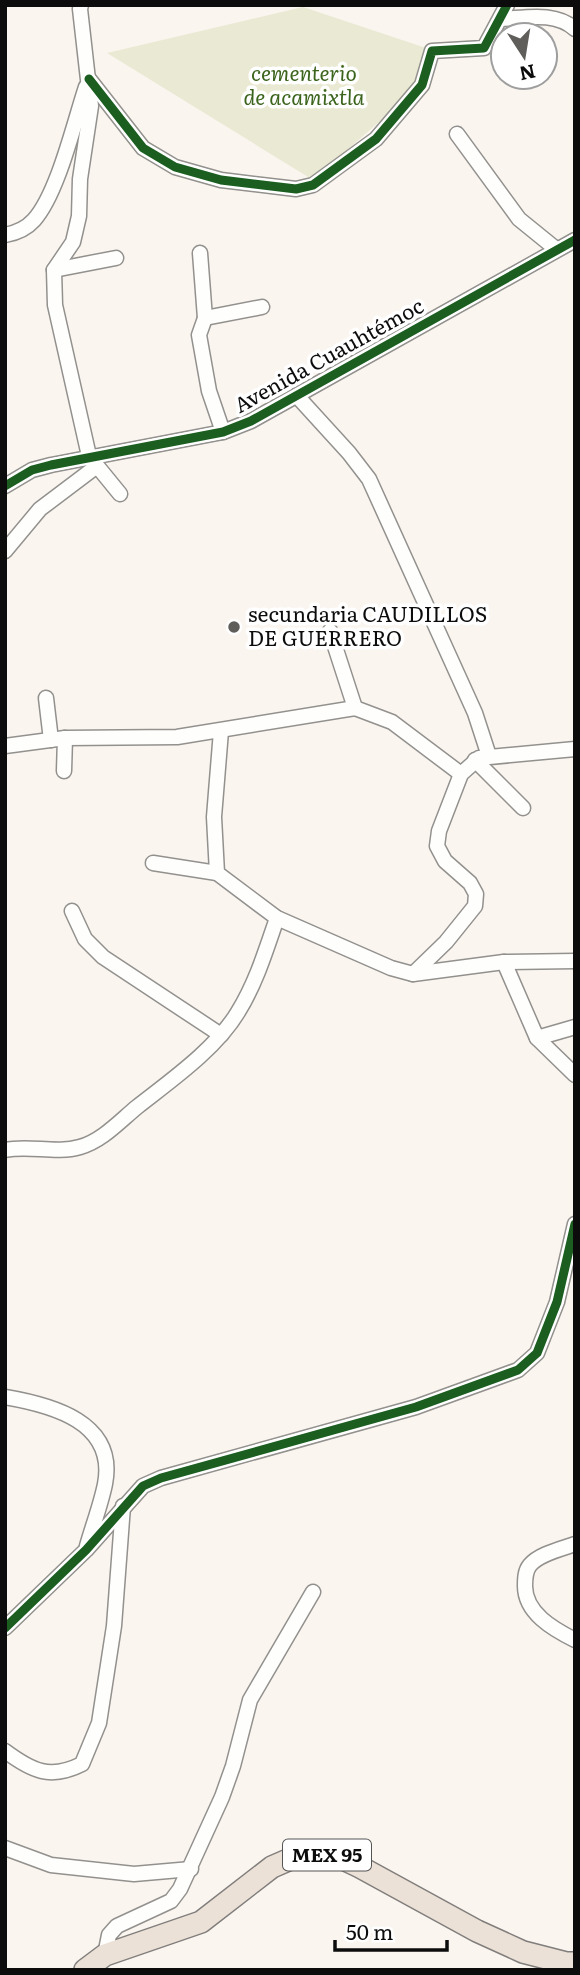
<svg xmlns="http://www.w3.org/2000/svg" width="580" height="1975" viewBox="0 0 580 1975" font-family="Literata,serif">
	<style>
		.cemetery { fill: #eae9d3 }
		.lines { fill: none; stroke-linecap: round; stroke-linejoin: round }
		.minor-casing { stroke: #93918e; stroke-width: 17 }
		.primary-casing { stroke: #807e7c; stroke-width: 24 }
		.minor { stroke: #fefefd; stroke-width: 14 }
		.primary { stroke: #ece1d7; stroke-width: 21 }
		.cycleway-casing { stroke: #fff; stroke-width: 13 }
		.cycleway { stroke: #1b5e20; stroke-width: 9 }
		.poi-dot { fill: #5f5e5b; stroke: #fff; stroke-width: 2.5 }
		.labels { text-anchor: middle; stroke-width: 7; stroke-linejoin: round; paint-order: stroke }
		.shield { fill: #fff; stroke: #555; stroke-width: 2 }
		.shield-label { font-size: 19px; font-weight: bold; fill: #0c0c0c }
		.park-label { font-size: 21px; font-style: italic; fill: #3b641c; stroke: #fff }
		.street-label { font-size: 21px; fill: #0c0c0c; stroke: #fff }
		.poi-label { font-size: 21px; fill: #0c0c0c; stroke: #fff; text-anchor: start }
	</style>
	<rect width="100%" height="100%" fill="#faf5ef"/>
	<polygon class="cemetery" points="303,7 426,48 413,92 313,180 107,53"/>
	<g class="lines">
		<defs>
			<g id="minor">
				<polyline points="81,5 80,9 91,106 80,179 79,216 73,242 54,270 55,305 89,456 120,494"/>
				<path d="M501,19C525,18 555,11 575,29"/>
				<polyline points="89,79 143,148 175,167 221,180 296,189 313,185 376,139 422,85 432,51 484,48 507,5"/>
				<polyline points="457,134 519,219 556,249"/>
				<path d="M5,235C16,233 26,229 34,220C58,193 74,123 86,87"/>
				<polyline points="200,253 205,318 199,335 209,391 223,432"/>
				<polyline points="54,270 116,258"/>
				<polyline points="205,318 262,307"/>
				<polyline points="297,396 349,453 369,479 475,713 489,756"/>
				<polyline points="5,486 32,470 51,465 223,432 251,421 575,240"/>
				<polyline points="5,551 40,509 97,466"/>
				<polyline points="330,631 355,708"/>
				<polyline points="46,698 51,740"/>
				<polyline points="221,731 214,817 217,873 277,918 391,968 413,974 504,962 575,961"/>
				<polyline points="5,746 65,738 177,737 355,708 392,722 461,774"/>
				<polyline points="475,760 523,808"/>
				<polyline points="64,771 65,738"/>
				<polyline points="153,863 217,873"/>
				<polyline points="72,911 85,939 103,957 221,1035"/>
				<polyline points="504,962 537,1038 575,1075"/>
				<polyline points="413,974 446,942 475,906 476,894 470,883 445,861 437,846 439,831 461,774 479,758 575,749"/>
				<polyline points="537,1038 575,1027"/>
				<path d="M5,1150C30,1145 56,1154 80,1147C102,1141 120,1121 137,1107C170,1081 216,1049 238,1012C256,983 266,950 277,918"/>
				<path d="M5,1397C52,1405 117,1422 105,1484C101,1504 93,1525 87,1546"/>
				<path d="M575,1544C561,1549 539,1554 530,1565C525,1571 525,1579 525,1586C525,1613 553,1629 575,1640"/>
				<polyline points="5,1628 86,1550 143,1486 161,1478 416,1407 518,1370 537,1353 557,1302 575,1224"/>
				<path d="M5,1751C32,1771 50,1780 82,1764L99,1723L114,1626L123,1506"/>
				<polyline points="5,1848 51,1865 134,1874 191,1869"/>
				<polyline points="105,1955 109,1935 117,1926 171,1901 180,1889 222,1797 233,1766 250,1700 313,1592"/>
			</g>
			<polyline id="primary" points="85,1970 105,1955 201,1922 272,1867 295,1857 320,1854 339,1857 360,1867 477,1931 523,1952 566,1963 575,1963"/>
		</defs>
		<use href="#minor" class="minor-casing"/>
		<use href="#primary" class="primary-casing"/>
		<use href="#minor" class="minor"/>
		<use href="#primary" class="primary"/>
		<defs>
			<g id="cycleway">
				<polyline points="89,79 143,148 175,167 221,180 296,189 313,185 376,139 422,85 432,51 484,48 507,5"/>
				<polyline points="5,486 32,470 51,465 223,432 251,421 575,240"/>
				<polyline points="5,1628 86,1550 143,1486 161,1478 416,1407 518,1370 537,1353 557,1302 575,1224"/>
			</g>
		</defs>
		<use href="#cycleway" class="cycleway-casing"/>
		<use href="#cycleway" class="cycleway"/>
	</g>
	<circle class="poi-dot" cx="234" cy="627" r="7"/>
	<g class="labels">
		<rect class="shield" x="283" y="1839.5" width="88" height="31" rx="5"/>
		<g class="shield-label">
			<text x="327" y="1862">MEX 95</text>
		</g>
		<g class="park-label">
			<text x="304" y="81">cementerio<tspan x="304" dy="24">de acamixtla</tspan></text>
		</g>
		<g class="street-label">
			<text transform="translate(329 356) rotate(-29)" y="7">Avenida Cuauhtémoc</text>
		</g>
		<g class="poi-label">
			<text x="248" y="622">secundaria CAUDILLOS<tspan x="248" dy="24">DE GUERRERO</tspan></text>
		</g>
	</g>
	<rect width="580" height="1975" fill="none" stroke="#0c0c0c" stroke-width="14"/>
	<g transform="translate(524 56) rotate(168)"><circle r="33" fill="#ffffff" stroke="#9e9e9e" stroke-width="2"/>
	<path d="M0-5L12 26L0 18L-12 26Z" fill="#5f5e5b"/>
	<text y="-10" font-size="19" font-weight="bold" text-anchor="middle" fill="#0c0c0c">N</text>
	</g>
	<path d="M335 1940v10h112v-10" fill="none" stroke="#0c0c0c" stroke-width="3.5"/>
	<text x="346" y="1940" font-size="21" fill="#0c0c0c" stroke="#ffffff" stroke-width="5" paint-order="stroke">50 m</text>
</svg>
